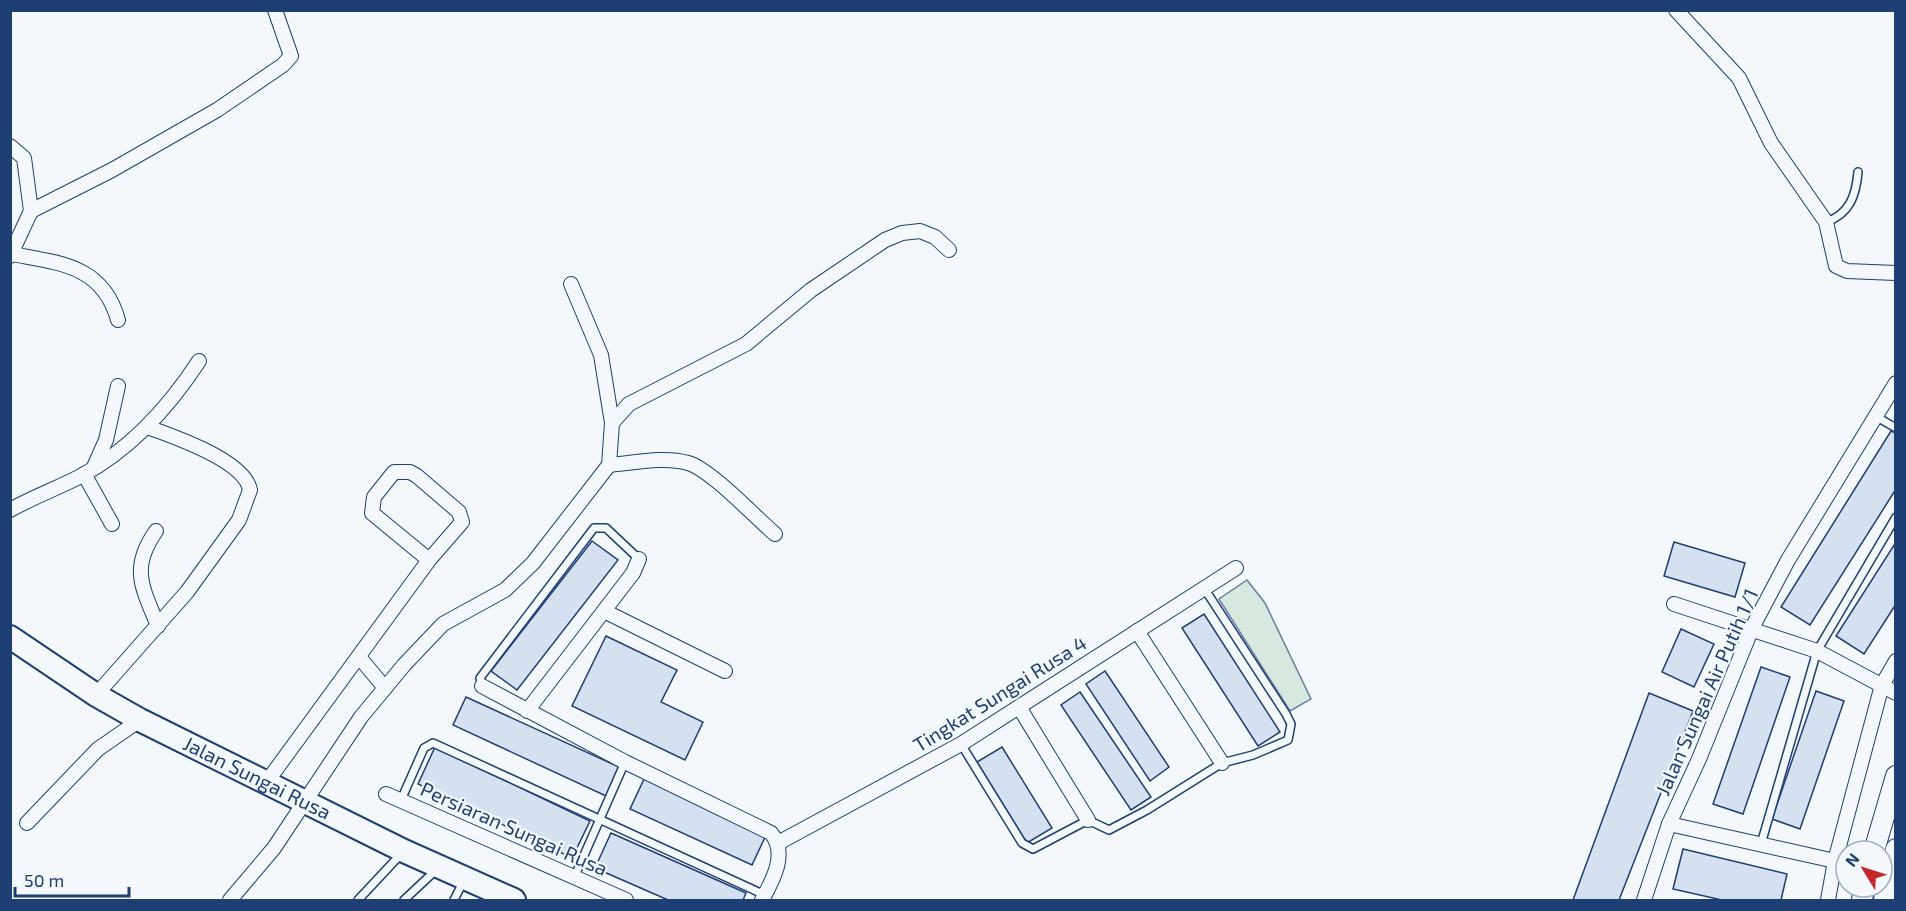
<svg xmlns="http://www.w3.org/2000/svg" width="1906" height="911" viewBox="0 0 1906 911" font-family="'Exo 2',sans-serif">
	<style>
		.green { fill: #d7e8df; stroke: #687fa3; stroke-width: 1.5 }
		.building { fill: #d5e0f0; stroke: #1d3f73; stroke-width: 1.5 }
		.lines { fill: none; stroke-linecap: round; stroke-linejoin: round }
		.lane-casing { stroke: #1d3f73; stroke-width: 10 }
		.street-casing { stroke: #1d3f73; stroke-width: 16 }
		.secondary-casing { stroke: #1d3f73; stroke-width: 22 }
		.primary-casing { stroke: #1d3f73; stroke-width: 26 }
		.lane { stroke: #f4f7fb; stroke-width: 7 }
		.street { stroke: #f4f7fb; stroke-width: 14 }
		.secondary { stroke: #f4f7fb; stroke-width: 20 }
		.primary { stroke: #f4f7fb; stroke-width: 22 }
		.labels { text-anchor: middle; stroke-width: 4.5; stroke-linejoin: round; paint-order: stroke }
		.street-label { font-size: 20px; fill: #1d3f73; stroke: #f4f7fb }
	</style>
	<rect width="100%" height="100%" fill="#f4f7fb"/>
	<polygon class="green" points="1247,580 1265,603 1311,699 1290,711 1219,599"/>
	<g class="building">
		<polygon points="1891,431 1896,433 1896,489 1810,625 1781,607"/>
		<polygon points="592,541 618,560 517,690 491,671"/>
		<polygon points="1674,542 1745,563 1735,597 1664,576"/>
		<polygon points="1896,542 1896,604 1864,654 1836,636"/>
		<polygon points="1204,614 1280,732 1258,746 1182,628"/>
		<polygon points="1681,629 1714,644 1694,687 1662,672"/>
		<polygon points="606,636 677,670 661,702 703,722 685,760 572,706"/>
		<polygon points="1761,667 1790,677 1743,814 1713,804"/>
		<polygon points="1105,671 1169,767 1150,781 1086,684"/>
		<polygon points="1816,691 1844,701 1800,829 1772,819"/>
		<polygon points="1080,692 1151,797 1131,810 1061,705"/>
		<polygon points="1649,693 1693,711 1619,900 1573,900"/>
		<polygon points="466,697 619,767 606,796 453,725"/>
		<polygon points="435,747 590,821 572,858 418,784"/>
		<polygon points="1002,747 1052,828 1027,843 977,762"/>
		<polygon points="645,777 767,833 752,865 630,809"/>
		<polygon points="611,833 746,893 743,900 668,900 595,868"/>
		<polygon points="1683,849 1787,874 1781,900 1722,900 1673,889"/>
	</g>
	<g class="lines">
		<defs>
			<g id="lane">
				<path d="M1826,222C1850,214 1856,195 1858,172"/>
				<polyline points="1875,416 1896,428"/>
				<polyline points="482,686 480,678 594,528 606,528 639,559"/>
				<polyline points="961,744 1022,843 1033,849 1088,820 1109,830 1147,810 1222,763 1253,755 1288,740 1291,724 1286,714 1204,588"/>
				<polyline points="401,800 424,748 433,743 765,895"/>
				<polyline points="1761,844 1817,651 1896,517"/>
				<polyline points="574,878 625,762"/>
				<polyline points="358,900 401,854"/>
				<polyline points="404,900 436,870"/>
				<polyline points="454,900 463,882"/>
			</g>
			<g id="street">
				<polyline points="1676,10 1739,78 1771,143 1826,222 1836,266 1847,271 1896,273"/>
				<polyline points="10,146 24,158 31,211"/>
				<path d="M12,254C59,263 103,265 118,320"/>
				<polyline points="10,256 31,211 112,170 217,110 283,65 291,56 275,10"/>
				<polyline points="571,284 601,355 612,423"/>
				<path d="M609,465C634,463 664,456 688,463C710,469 755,517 775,534"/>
				<polyline points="94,467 106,440 118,386"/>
				<polyline points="84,474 112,524"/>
				<path d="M10,510C33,497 58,488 81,476C131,449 169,407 199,361"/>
				<path d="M156,531C130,568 142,587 158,626"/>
				<polyline points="1674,604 1817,651 1896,693"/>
				<polyline points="604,611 725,671"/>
				<polyline points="1137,631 1222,763"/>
				<polyline points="360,658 385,688"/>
				<path d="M482,686L625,762L771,833C788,853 773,880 762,900"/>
				<path d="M96,695L187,592L239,520L250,490C245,461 173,436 147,427"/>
				<polyline points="1019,707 1088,820"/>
				<polyline points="527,711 633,573 639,559"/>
				<polyline points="266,783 429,560 462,522 459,512 417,476 410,472 394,472 374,497 372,513 429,560"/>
				<polyline points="386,794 626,900"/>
				<polyline points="27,823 98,749 140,720"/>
				<polyline points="1669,824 1835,861"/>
				<polyline points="778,843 961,744 1236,568"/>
				<polyline points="230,900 274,848 361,717 404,665 443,624 505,590 533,563 609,465 612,423 629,404 746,344 811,290 885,240 902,233 920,231 935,237 949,250"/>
				<polyline points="1644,900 1669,824 1699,759 1752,628 1788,560 1896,383"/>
				<polyline points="1828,900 1835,861 1882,685 1896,661"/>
			</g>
			<g id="secondary">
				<polyline points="1874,851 1896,776"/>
				<polyline points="1862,900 1864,887"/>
				<polyline points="1884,900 1896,849"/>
			</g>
			<g id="primary">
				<path id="s1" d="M10,637L96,695L140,720L404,851L514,900"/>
			</g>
		</defs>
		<use href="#lane" class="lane-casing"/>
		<use href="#street" class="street-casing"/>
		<use href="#secondary" class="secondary-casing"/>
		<use href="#primary" class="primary-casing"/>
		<use href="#lane" class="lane"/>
		<use href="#street" class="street"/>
		<use href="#secondary" class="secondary"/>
		<use href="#primary" class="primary"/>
	</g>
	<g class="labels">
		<g class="street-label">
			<text transform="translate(1707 692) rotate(-66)" y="7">Jalan Sungai Air Putih 1/1</text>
			<text transform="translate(1000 694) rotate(-32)" y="7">Tingkat Sungai Rusa 4</text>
			<text dy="7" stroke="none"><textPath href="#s1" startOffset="285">Jalan Sungai Rusa</textPath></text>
			<text transform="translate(514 829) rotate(24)" y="7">Persiaran Sungai Rusa</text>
		</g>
	</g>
	<rect width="1906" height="911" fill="none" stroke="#1d3f73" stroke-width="24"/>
	<g transform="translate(1864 869) rotate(308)"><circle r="28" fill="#f4f7fb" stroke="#9eadc5" stroke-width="1.5"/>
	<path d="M0-4.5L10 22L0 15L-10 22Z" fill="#c62828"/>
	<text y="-9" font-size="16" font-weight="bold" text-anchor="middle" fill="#1d3f73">N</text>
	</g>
	<path d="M15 887v9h114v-9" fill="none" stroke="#1d3f73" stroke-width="3"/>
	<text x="24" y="887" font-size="18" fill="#1d3f73" stroke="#f4f7fb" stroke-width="4.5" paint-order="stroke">50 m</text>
</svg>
